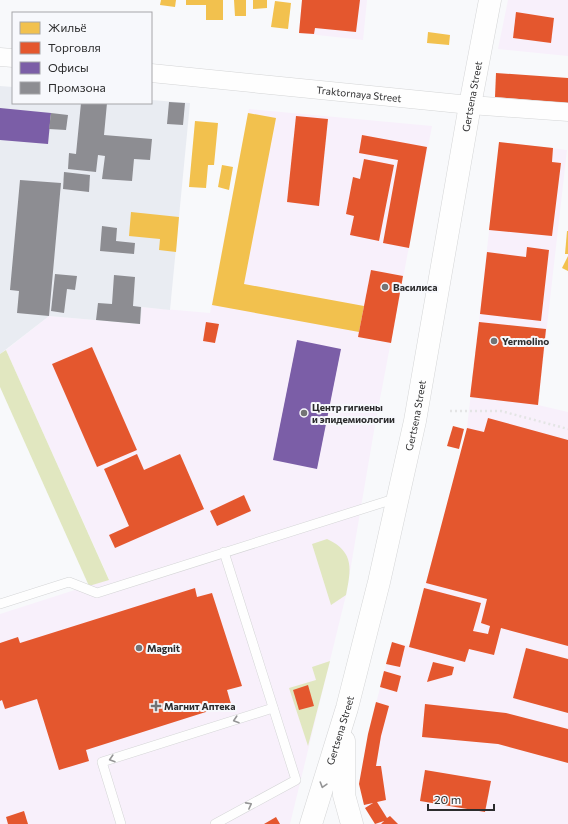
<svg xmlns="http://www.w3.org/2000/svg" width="568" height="824" viewBox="0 0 568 824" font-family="Commissioner,sans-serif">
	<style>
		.commercial { fill: #f8f0fb }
		.built { fill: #e9ecf2 }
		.green { fill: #e1e7c0 }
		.homes { fill: #f2c14e }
		.shops { fill: #e4572e }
		.offices { fill: #7b5ea7 }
		.industry { fill: #8d8d92 }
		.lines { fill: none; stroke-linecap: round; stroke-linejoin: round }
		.service-casing { stroke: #d4d5d6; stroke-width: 10 }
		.minor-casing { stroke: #d4d5d6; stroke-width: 19 }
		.tertiary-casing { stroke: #d4d5d6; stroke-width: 23 }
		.path { stroke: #e4e5e5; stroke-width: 2.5; stroke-dasharray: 2 3; stroke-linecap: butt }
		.service { stroke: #fefefe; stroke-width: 9 }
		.minor { stroke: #fefefe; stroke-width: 18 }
		.tertiary { stroke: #fefefe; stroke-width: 22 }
		.oneway { stroke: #959596 }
		.poi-dot { fill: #737475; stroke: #f7f8fc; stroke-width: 1.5 }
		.labels { text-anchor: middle; stroke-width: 4; stroke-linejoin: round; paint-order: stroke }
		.street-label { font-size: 10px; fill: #2c2c2d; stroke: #f7f8fc }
		.poi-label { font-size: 10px; font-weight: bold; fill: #2c2c2d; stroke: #f7f8fc; text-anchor: start }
	</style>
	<rect width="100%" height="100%" fill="#f8f9fb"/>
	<g class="commercial">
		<polygon points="302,0 367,0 363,40 299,33"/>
		<polygon points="508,0 568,0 568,56 498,49"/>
		<polygon points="249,109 432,126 375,425 346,595 290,824 0,824 0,614 109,579 6,350 49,316 140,324 141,307 210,313"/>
		<polygon points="499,142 567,150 538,405 568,412 568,824 375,824 365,808 359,784 368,734 392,642 409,646 467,428"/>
	</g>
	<polygon class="built" points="0,86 13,87 13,103 151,103 151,100 190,103 170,310 142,307 140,324 49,316 0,354"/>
	<g class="green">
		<polygon points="6,350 109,580 89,586 0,387 0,354"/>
		<path d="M327,539C355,552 351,570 346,595L331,605L312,544Z"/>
		<polygon points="330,661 308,746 289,688 316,680 312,667"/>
	</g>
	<g class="homes">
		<polygon points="161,0 176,0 175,7 160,5"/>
		<polygon points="186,0 223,0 223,20 206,20 206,5 186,5"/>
		<polygon points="234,0 246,0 246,16 235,16"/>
		<polygon points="253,0 267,0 267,8 253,9"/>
		<polygon points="275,1 291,3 288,29 271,27"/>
		<polygon points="428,32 450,35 449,45 427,43"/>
		<polygon points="248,113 276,118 244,284 364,306 359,332 212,305"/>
		<polygon points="195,121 218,123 214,165 208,165 206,188 189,187"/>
		<polygon points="222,165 233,167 229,190 218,187"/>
		<polygon points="131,212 179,217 176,252 159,250 160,239 129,236"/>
		<polygon points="567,231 568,231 568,254 565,254"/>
		<polygon points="568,256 568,271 562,268"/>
	</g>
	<g class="shops">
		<polygon points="302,0 360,0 356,32 315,28 314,34 299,33"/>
		<polygon points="516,12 554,18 551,43 513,38"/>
		<polygon points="496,73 568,78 568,103 495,97"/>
		<polygon points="296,116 328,119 319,206 287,202"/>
		<polygon points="362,135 427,147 409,248 383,243 398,160 359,153"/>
		<polygon points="499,142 553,148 552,162 561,163 552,236 489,230"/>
		<polygon points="364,159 394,165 379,241 350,235 354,216 346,214 353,177 360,179"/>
		<polygon points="527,247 549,250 541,321 480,314 487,252 526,257"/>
		<polygon points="371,270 403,276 391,343 358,337"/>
		<polygon points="206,322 219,324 215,343 203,341"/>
		<polygon points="479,322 546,329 538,405 470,397"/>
		<polygon points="92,347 137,450 97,467 52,364"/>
		<polygon points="488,418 568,440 568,646 501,628 494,655 469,649 465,662 409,647 424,588 481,603 473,631 488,634 490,626 481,623 487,599 426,583 467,428 484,432"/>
		<polygon points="453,426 464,429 459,449 447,446"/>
		<polygon points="137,454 144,470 180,454 204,509 115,548 109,535 129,526 104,469"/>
		<polygon points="244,495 251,511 217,526 210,511"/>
		<polygon points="195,588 197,597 212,593 242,686 227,690 231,704 86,750 89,761 59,770 37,699 5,709 2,700 0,701 0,643 18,637 20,643"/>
		<polygon points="392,642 405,646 400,667 386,664"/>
		<polygon points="526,648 568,659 568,713 513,698"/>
		<polygon points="433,662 454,667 452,675 427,682"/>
		<polygon points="384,671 401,676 397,692 380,687"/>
		<polygon points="308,685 314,706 299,710 293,690"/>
		<polygon points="376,702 389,706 381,736 376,766 381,766 386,800 377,802 387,818 390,816 398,824 381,824 384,821 375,824 365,808 373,803 364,805 359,784 368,734"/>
		<polygon points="425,704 506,713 568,729 568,763 498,744 422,737"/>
		<polygon points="425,770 491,781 485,812 420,801"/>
		<polygon points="24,811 28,824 8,824 6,817"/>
		<polygon points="276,817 280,824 264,824"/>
	</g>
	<g class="offices">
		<polygon points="0,108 51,113 48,144 0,140"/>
		<polygon points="297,340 341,349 317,469 273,460"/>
	</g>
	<g class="industry">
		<polygon points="169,102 185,103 183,125 167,124"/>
		<polygon points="81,103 107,103 104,135 152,139 150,160 134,159 132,181 102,179 105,156 98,155 96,172 68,169 69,153 76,154"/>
		<polygon points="51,113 68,115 66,130 49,129"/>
		<polygon points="64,172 90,175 89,192 63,189"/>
		<polygon points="20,180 61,183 49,316 17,313 19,291 10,290"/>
		<polygon points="102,226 117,228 116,241 135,243 134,254 100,251"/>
		<polygon points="55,274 77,276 75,290 67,289 64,313 51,311"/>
		<polygon points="114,275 135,277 133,306 141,307 140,324 96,320 98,303 112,304"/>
	</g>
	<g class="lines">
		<defs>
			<g id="service">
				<polyline points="0,604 69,582 97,593 397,498"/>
				<polyline points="121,824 102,762 273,708"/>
				<polyline points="215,824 296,780 224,552"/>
			</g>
			<g id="minor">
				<polyline points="0,57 13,58"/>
				<path id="s1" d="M151,73L470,105L568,112"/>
			</g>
			<g id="tertiary">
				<polyline points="344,741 344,795 352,824"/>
				<path id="s2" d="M311,824L347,708L379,582L415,421L470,105L490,0"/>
			</g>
		</defs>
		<use href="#service" class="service-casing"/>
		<use href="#minor" class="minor-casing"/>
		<use href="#tertiary" class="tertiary-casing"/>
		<polyline class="path" points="450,411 501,411 568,429"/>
		<use href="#service" class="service"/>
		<use href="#minor" class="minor"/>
		<use href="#tertiary" class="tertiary"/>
	</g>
	<defs><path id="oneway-chevron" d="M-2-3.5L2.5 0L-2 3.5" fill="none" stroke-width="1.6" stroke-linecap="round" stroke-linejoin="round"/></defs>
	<g class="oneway">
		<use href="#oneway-chevron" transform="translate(236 720) rotate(162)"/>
		<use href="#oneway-chevron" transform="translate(112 759) rotate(163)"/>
		<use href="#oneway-chevron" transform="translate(323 785) rotate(107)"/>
		<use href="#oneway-chevron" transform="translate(249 805) rotate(-28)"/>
	</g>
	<g class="poi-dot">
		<circle cx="385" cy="287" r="4"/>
		<circle cx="494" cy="341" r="4"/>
		<circle cx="304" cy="413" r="4"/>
		<circle cx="139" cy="648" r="4"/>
		<path d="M154 700h4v4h4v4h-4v4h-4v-4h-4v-4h4z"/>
	</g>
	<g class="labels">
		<g class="street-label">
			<text dy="4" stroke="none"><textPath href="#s1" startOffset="209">Traktornaya Street</textPath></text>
			<text dy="4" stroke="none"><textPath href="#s2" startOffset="746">Gertsena Street</textPath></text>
			<text dy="4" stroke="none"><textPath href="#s2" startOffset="422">Gertsena Street</textPath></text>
			<text dy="4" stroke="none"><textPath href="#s2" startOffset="98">Gertsena Street</textPath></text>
		</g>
		<g class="poi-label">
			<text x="393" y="291">Василиса</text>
			<text x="502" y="345">Yermolino</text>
			<text x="312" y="411">Центр гигиены<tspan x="312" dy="12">и эпидемиологии</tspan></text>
			<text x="147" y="652">Magnit</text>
			<text x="164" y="710">Магнит Аптека</text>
		</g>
	</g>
	<rect x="12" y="12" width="140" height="92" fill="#f7f8fc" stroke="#a6a6a9"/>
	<rect x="20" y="22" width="20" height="12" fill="#f2c14e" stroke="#a6a6a9"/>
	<text x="48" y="32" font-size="12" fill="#2c2c2d">Жильё</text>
	<rect x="20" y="42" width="20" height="12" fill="#e4572e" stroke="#a6a6a9"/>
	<text x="48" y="52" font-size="12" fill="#2c2c2d">Торговля</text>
	<rect x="20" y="62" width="20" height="12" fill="#7b5ea7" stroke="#a6a6a9"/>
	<text x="48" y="72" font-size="12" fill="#2c2c2d">Офисы</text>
	<rect x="20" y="82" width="20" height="12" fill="#8d8d92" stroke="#a6a6a9"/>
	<text x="48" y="92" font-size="12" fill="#2c2c2d">Промзона</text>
	<path d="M428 804v6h66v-6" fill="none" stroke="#2c2c2d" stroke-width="2"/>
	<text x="434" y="804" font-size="12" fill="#2c2c2d" stroke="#f7f8fc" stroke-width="3" paint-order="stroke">20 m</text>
</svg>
